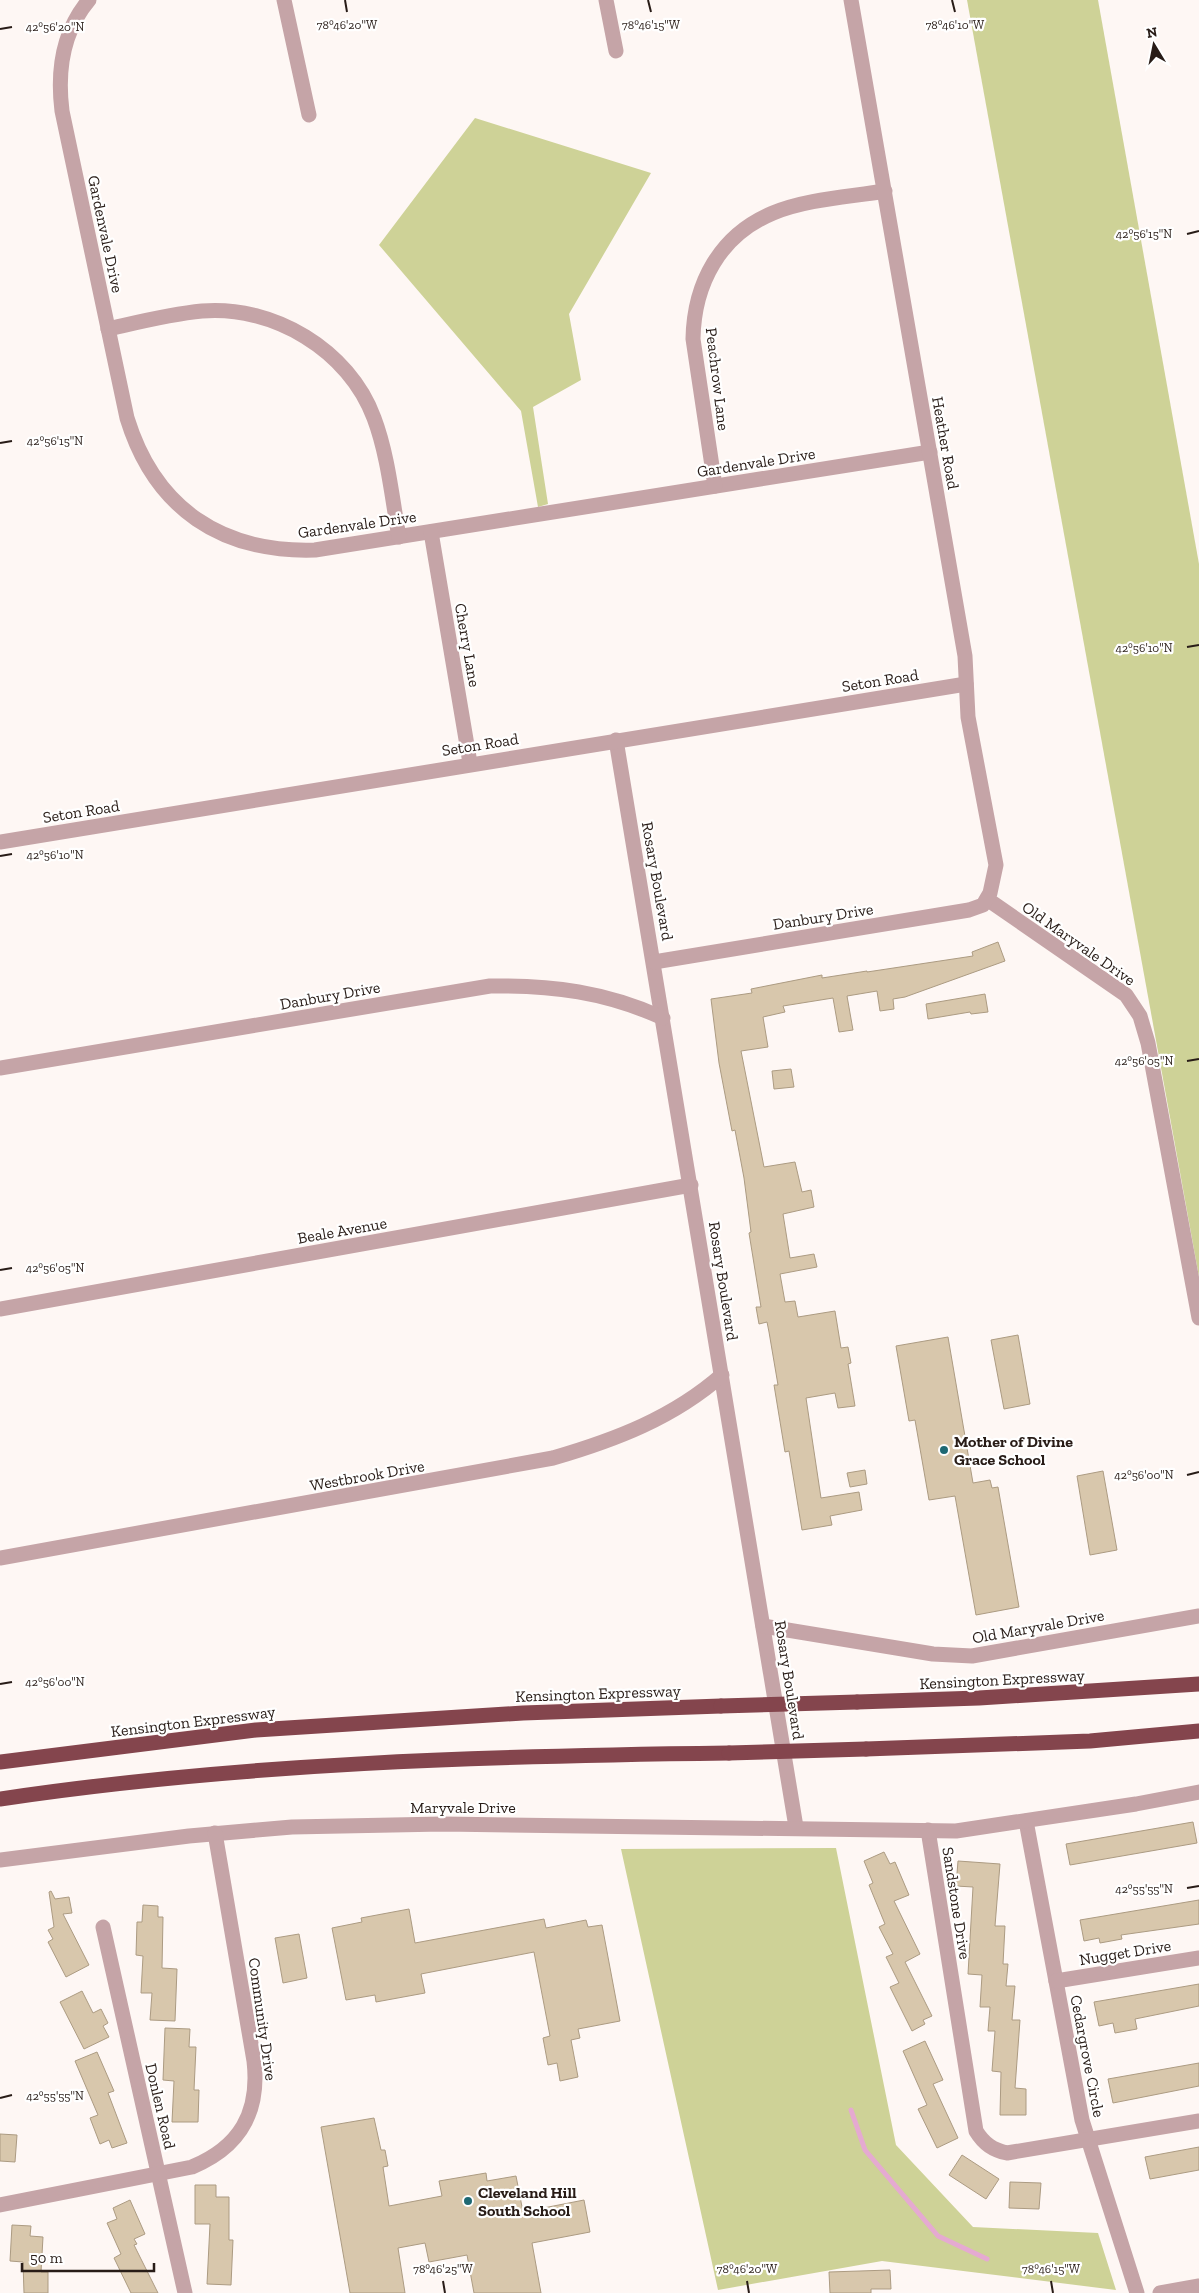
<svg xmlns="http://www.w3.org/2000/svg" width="1199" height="2293" viewBox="0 0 1199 2293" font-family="'Zilla Slab',serif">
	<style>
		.green { fill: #ced297 }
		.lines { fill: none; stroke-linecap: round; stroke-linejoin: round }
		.stream { stroke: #e5aad1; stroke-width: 5 }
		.building { fill: #d8c7ac; stroke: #ac9b82 }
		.minor { stroke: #c5a4a7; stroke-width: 15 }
		.motorway { stroke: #84454d; stroke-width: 15 }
		.motorway-bridge { stroke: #84454d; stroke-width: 15 }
		.ticks { fill: none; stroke: #281c17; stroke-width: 2 }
		.poi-dot { fill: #1e6873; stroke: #fff; stroke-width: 2 }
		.labels { text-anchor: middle; stroke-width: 4.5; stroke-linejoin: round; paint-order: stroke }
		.street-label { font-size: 16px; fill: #281c17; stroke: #fff }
		.poi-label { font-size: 16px; font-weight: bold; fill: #281c17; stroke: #fff; text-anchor: start }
		.ticks-label { font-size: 12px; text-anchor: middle; fill: #281c17; stroke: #fff; stroke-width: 4.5; stroke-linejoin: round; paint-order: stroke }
	</style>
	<rect width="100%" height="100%" fill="#fef7f4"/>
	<g class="green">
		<polygon points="967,0 1098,0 1199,564 1199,1277"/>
		<polygon points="475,118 651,173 569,314 581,380 533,407 548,504 538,507 521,411 379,245"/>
		<polygon points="836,1848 896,2145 973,2227 1098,2233 1116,2290 882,2261 718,2290 621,1849"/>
	</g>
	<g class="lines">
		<polyline class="stream" points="851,2110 865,2150 938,2236 987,2259"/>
	</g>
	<g class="building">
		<polygon points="998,942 1005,961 905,997 893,999 894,1009 880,1011 877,991 847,996 853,1030 839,1032 833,998 783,1006 785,1012 763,1017 768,1047 741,1051 764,1167 795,1162 802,1192 811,1190 814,1207 783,1214 790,1258 814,1254 817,1267 780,1274 785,1302 795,1301 798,1317 835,1311 841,1348 848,1347 851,1363 848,1364 855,1406 838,1408 835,1393 806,1398 821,1498 859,1492 862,1510 830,1516 832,1525 802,1530 789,1451 785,1452 774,1385 778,1385 769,1332 767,1322 759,1324 756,1307 761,1307 749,1233 751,1232 744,1178 735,1130 732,1131 719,1063 711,999 752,993 751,989 822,975 822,978 867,971 867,972 973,956 972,952"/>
		<polygon points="985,994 988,1012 971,1014 970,1012 928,1019 926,1004"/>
		<polygon points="791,1069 794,1087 774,1089 772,1071"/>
		<polygon points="1018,1335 1030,1404 1004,1409 991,1340"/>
		<polygon points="948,1337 973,1483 990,1480 992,1488 998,1487 1019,1607 976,1615 955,1496 929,1500 915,1420 909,1421 896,1346"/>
		<polygon points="865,1470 867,1484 850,1487 847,1473"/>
		<polygon points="1103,1471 1117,1550 1090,1555 1077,1476"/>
		<polygon points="1193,1822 1197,1843 1070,1865 1066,1844"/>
		<polygon points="884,1852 890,1864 895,1862 909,1895 894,1901 920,1954 905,1962 932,2016 923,2020 925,2024 912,2031 890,1987 899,1983 886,1957 893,1954 879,1927 885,1924 869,1885 873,1883 864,1861"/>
		<polygon points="958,1861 1000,1864 995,1926 1005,1926 1003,1964 1008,1964 1006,1986 1015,1986 1012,2020 1020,2020 1015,2088 1026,2089 1026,2115 1000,2115 1001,2072 992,2071 995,2031 988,2031 990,2007 980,2007 982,1975 968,1974 973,1887 956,1886"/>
		<polygon points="51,1891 55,1899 69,1897 72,1913 63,1914 89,1965 66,1977 48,1942 53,1939 48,1930 54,1927 49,1892"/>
		<polygon points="1199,1900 1199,1924 1121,1935 1122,1939 1100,1943 1099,1938 1084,1941 1080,1920"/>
		<polygon points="143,1905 158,1906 158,1917 163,1917 162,1968 177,1969 175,2021 150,2020 152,1993 141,1993 143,1956 136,1955 137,1922 142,1922"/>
		<polygon points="409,1909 415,1943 544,1919 546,1928 586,1920 588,1927 602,1925 620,2021 578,2029 580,2038 571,2040 578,2077 560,2081 557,2063 548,2065 543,2038 550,2036 534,1952 421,1974 425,1993 376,2002 375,1995 346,2000 332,1928 362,1922 361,1918"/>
		<polygon points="299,1934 307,1978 283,1983 275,1938"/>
		<polygon points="1199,1984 1199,2006 1135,2019 1137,2029 1115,2033 1113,2023 1099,2026 1094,2002"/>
		<polygon points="82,1991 93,2013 101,2009 108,2023 103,2026 109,2037 84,2049 60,2002"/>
		<polygon points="165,2028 190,2029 189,2047 196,2047 194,2090 199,2090 198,2122 172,2122 174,2081 163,2080"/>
		<polygon points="925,2041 943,2080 933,2084 958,2138 937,2148 918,2109 927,2105 903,2051"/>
		<polygon points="97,2052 114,2091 108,2093 127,2143 112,2148 109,2140 100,2144 90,2118 98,2115 75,2061"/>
		<polygon points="1199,2063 1199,2086 1113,2103 1108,2079"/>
		<polygon points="374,2118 381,2150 385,2150 388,2166 383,2167 389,2206 442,2196 439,2181 486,2173 487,2181 516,2176 523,2212 584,2200 590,2232 532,2243 541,2293 474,2293 467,2255 429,2262 425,2243 398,2248 405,2293 350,2293 321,2127"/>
		<polygon points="0,2134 17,2135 15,2162 0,2161"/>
		<polygon points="1199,2147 1199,2170 1150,2179 1145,2157"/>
		<polygon points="962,2155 999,2179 986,2199 949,2175"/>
		<polygon points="1010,2182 1041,2183 1039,2209 1009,2208"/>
		<polygon points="195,2185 216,2185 216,2197 229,2197 229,2240 233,2240 231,2285 207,2284 210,2224 195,2224"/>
		<polygon points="130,2200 145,2234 134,2239 137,2244 134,2245 158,2293 131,2293 114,2258 121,2254 107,2223 117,2219 113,2208"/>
		<polygon points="12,2225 31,2226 30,2236 43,2237 41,2272 48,2272 48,2293 24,2293 23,2262 10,2261"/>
		<polygon points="890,2270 891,2289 871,2289 871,2293 830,2293 829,2272"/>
	</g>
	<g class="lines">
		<g class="minor">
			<path d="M89,0C62,32 57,71 62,111L127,418C155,509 222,553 315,550L930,452"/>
			<polyline points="284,0 309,115"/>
			<polyline points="606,0 616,51"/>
			<path d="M108,329C139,322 170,314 202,311C273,305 349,350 374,418C388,455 392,498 399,537"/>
			<path d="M715,486L693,339C694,283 720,235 773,213C807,199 849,197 885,191"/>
			<polyline points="431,532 470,763"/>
			<polyline points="616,740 796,1827"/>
			<polyline points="0,842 966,684"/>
			<polyline points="987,899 1126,995 1140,1016 1148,1043 1199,1318"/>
			<polyline points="654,962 969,910 983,905 990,893 996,865 968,717 965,656 851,0"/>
			<path d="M0,1068L490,986C552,985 606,992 663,1018"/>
			<polyline points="0,1309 691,1185"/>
			<path d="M0,1558L553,1458C615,1440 673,1418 722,1375"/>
			<polyline points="763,1626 933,1654 972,1656 1199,1616"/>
			<polyline points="1026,1821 1082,2120 1137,2293"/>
			<path d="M928,1830L976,2131C984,2144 993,2150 1007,2153L1199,2121"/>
			<polyline points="0,1860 189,1836 292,1827 443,1824 956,1831 1136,1804 1199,1792"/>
			<polyline points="103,1927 185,2293"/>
			<polyline points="1056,1981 1199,1958"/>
			<path d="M0,2205L192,2167C240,2147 260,2113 254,2061L215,1833"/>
			<polyline points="1160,2293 1199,2286"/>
		</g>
		<g class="motorway">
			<polyline points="857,1702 979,1698 1199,1684"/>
			<polyline points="866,1749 1090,1741 1199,1731"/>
			<polyline points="0,1762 256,1730 523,1713 721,1706"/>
			<path d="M0,1799C241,1763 486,1756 729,1753"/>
		</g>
		<g class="motorway-bridge">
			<polyline points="721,1706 857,1702"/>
			<polyline points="729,1753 866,1749"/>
		</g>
	</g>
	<path class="ticks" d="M345,0L347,12M648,0L651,12M952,0L955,12M0,29L12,27M1187,234L1199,231M0,443L12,441M1187,647L1199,645M0,856L12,854M1187,1061L1199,1059M0,1270L12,1268M1187,1475L1199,1472M0,1684L12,1682M1187,1888L1199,1886M0,2098L12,2095M443,2281L445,2293M747,2281L749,2293M1051,2281L1053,2293"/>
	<g class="poi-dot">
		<circle cx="944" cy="1450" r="5"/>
		<circle cx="468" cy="2201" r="5"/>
	</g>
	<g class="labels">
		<g class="street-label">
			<text transform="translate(106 234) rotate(78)" y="6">Gardenvale Drive</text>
			<text transform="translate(718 379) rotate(83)" y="6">Peachrow Lane</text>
			<text transform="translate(946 443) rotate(80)" y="6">Heather Road</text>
			<text transform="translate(756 462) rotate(-9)" y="6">Gardenvale Drive</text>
			<text transform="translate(357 524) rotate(-8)" y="6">Gardenvale Drive</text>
			<text transform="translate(468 645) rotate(80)" y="6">Cherry Lane</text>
			<text transform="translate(880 680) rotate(-9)" y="6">Seton Road</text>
			<text transform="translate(480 744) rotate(-9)" y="6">Seton Road</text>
			<text transform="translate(81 811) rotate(-9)" y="6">Seton Road</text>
			<text transform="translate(658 881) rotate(80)" y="6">Rosary Boulevard</text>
			<text transform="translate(823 916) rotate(-9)" y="6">Danbury Drive</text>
			<text transform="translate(1079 943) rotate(35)" y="6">Old Maryvale Drive</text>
			<text transform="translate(330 995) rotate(-10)" y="6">Danbury Drive</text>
			<text transform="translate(342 1230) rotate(-10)" y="6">Beale Avenue</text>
			<text transform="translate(724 1281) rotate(81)" y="6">Rosary Boulevard</text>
			<text transform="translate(367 1475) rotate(-10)" y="6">Westbrook Drive</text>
			<text transform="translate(1038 1626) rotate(-10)" y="6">Old Maryvale Drive</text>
			<text transform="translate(1002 1679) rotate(-3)" y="6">Kensington Expressway</text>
			<text transform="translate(790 1680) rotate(81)" y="6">Rosary Boulevard</text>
			<text transform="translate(598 1693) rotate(-2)" y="6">Kensington Expressway</text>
			<text transform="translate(193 1721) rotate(-7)" y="6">Kensington Expressway</text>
			<text x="463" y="1813">Maryvale Drive</text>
			<text transform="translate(957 1903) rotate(81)" y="6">Sandstone Drive</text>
			<text transform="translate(1125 1952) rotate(-9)" y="6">Nugget Drive</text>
			<text transform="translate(263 2019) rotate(82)" y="6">Community Drive</text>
			<text transform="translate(1088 2056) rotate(79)" y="6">Cedargrove Circle</text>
			<text transform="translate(161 2106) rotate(77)" y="6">Donlen Road</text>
		</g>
		<g class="poi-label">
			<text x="954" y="1447">Mother of Divine<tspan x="954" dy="18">Grace School</tspan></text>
			<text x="478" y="2198">Cleveland Hill<tspan x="478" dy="18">South School</tspan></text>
		</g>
	</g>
	<g class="ticks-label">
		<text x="347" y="29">78°46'20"W</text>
		<text x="651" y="29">78°46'15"W</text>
		<text x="955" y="29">78°46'10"W</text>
		<text x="55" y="31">42°56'20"N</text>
		<text x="1144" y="238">42°56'15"N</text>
		<text x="55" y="445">42°56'15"N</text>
		<text x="1144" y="652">42°56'10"N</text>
		<text x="55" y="859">42°56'10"N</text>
		<text x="1144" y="1065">42°56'05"N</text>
		<text x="55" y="1272">42°56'05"N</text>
		<text x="1144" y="1479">42°56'00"N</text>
		<text x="55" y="1686">42°56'00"N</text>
		<text x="1144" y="1893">42°55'55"N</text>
		<text x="55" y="2100">42°55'55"N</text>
		<text x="443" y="2273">78°46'25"W</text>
		<text x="747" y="2273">78°46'20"W</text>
		<text x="1051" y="2273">78°46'15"W</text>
	</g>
	<g transform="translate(1154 45) rotate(350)" stroke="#ffffff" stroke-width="4" paint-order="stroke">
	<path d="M0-4L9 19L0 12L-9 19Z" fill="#281c17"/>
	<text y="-8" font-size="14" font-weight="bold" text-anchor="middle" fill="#281c17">N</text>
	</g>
	<path d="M22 2263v8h132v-8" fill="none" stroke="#281c17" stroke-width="2.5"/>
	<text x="30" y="2263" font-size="15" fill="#281c17" stroke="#ffffff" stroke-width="4" paint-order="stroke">50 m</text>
</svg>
